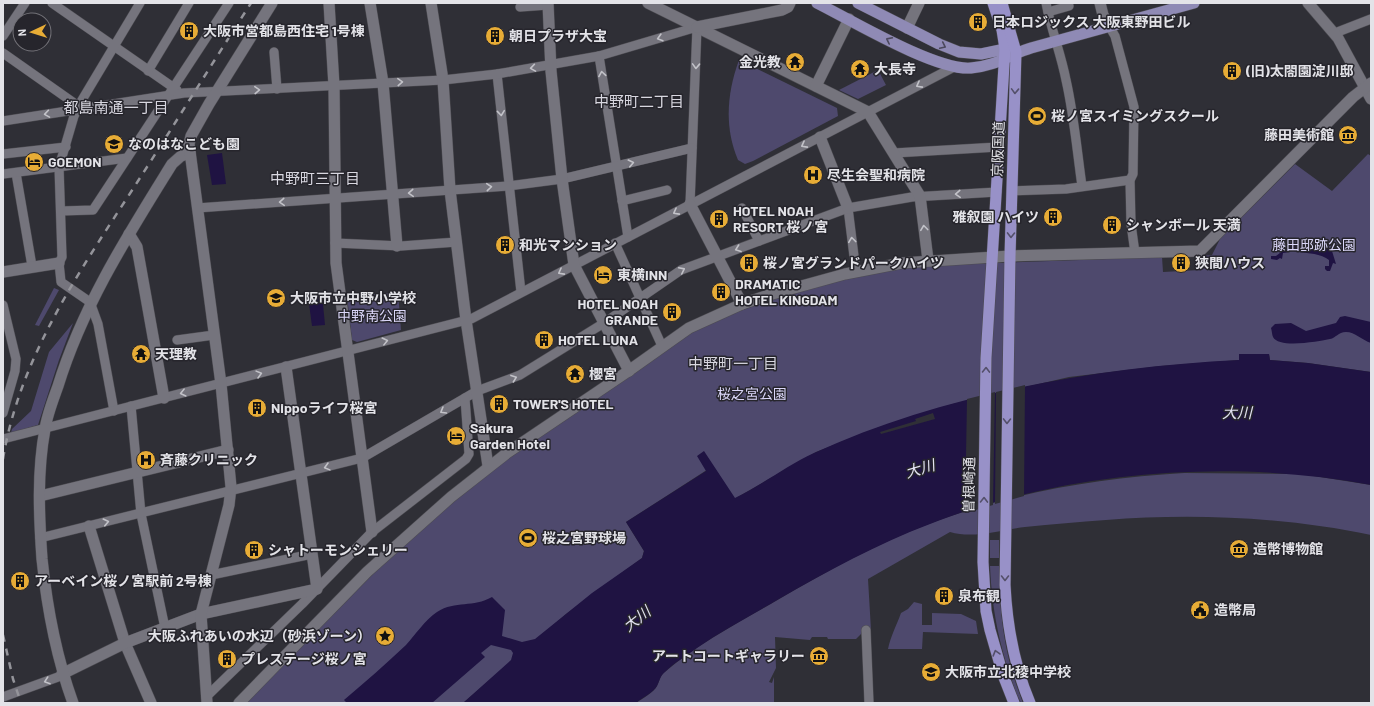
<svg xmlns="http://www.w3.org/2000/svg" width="1374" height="706" viewBox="0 0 1374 706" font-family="Barlow,'Noto Sans JP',sans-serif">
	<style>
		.green { fill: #4e496d }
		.water { fill: #1f1342 }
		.pier { fill: #2f2f36 }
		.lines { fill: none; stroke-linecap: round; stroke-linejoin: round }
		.minor-casing { stroke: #4d4c52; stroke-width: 10 }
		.tertiary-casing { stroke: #4d4c52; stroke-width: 12 }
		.primary-casing { stroke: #4d4c52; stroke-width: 12 }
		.trunk-casing { stroke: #4d4c52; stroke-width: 12 }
		.minor { stroke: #75747d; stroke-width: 9 }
		.tertiary { stroke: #75747d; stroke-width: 11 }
		.primary { stroke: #8f8ab5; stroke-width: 11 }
		.trunk { stroke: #9891c8; stroke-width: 11 }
		.rail { stroke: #94949a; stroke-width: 2.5; stroke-dasharray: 7 7; stroke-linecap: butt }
		.oneway { stroke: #c2c2c8 }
		.oneway2 { stroke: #4b485c }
		.oneway3 { stroke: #54506a }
		.labels { text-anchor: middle; stroke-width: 3; stroke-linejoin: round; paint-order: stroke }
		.poi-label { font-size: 14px; font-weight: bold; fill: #e3e3e8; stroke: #26252c; text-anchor: start }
		.street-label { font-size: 14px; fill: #e3e3e8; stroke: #26252c }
		.park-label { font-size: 14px; fill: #dbd7f9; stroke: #26252c }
		.neighbourhood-label { font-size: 15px; fill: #d8d7e0; stroke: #26252c }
		.water-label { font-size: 15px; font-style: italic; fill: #e3e2f2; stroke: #26252c }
	</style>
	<rect width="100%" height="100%" fill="#2f2f36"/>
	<g class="green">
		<path d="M739,60L837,108L838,116L753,161L745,164L738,160C724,127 727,93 739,60Z"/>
		<polygon points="878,70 886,85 858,99 839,90"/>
		<polygon points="1368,154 1371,156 1371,372 1308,363 1270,360 1269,354 1240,354 1239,360 1161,366 1069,377 953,404 877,428 816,452 736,498 734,498 713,466 626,522 644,551 642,558 566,614 463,703 245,703 385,562 488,471 689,332 736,312 775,299 845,279 895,269 943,265 1162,257 1163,272 1200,270 1200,256 1212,255 1220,239 1295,164 1332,191"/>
		<polygon points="54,288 59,290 39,326 35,325"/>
		<polygon points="398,292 401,330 357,342 352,340 347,297"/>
		<polygon points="73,323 59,360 38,425 11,433 12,429 31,411 49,352"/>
		<path d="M1184,473L1301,474L1371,485V535C1287,517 1192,513 1106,520C1079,522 1052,524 1025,527C1000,530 974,539 950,532L868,579L871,630H862L861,634L856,639H828L827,637H812L810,640L775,637L776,668L769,682L772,683L774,677V703H636C642,699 654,692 657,686C660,680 660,675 666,671C699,643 738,623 774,602C806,583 838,565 871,549C969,501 1076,479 1184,473Z"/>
		<rect x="990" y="540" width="9" height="18"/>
		<path d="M990,566H999C1000,618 1004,654 1023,703H1021L1017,695C1001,652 992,614 990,566Z"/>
		<path d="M914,602L922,604V625H932V613L961,614L976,621L978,634L923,632L922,649H888C891,635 896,627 901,613L908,609Z"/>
	</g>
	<g class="water">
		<polygon points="222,153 226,184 212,185 207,155"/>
		<path d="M1302,242C1312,242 1318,248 1329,248L1332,251L1336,264L1333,263L1330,271H1327L1325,269V266H1329V260C1321,253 1303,253 1293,251C1290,251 1286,253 1283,253L1282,259L1280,258L1277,260L1271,259V256H1276L1289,246Z"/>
		<polygon points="322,294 325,325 312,326 308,296"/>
		<path d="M1345,316L1371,322V343C1362,340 1355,332 1346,332C1338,332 1336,338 1330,339C1320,341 1279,349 1273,337C1272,335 1272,331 1271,328L1275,324L1291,323L1306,331L1336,323L1340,317Z"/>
		<path d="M1239,354H1269L1270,360L1308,363L1371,372V485C1230,458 1063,471 930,524C877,544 828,571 779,599C752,615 723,630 697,648C686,656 674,663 665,672C660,676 660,680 657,686C654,692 642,698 636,703H463L511,660L513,653L511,650L491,645L481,653L485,657L432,703H347L344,700C365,682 386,664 406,645C416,634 425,620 437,612C456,600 473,608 492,597L505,610L502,636L522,642L535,639L592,593L642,558L644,551L626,522L706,471L697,456L704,451L735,498C762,485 786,466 814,453C944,394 1097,367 1239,360Z"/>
	</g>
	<g class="pier">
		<polygon points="1025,385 1024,496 995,504 996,392"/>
		<polygon points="995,392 993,505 965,513 967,399"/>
		<polygon points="933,413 935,419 881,434 880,432 916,421 915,419"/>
	</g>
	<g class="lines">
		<defs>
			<g id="minor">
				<polyline points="52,3 177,90"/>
				<path d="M1046,3C1051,29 1061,54 1066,80C1074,115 1077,151 1082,186"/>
				<polyline points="520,7 548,5"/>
				<polyline points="1048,12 1069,6 1068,3"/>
				<polyline points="1109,26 1115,36 1134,107 1133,174 1130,180 1131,224 1135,253"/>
				<polyline points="1335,33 1371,19"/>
				<polyline points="3,36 25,3"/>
				<polyline points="274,52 277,89"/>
				<polyline points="3,53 74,103 77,109"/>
				<polyline points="599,56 628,237"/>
				<polyline points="148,71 189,3"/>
				<polyline points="497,74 521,292"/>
				<polyline points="3,121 184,93 443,80 497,74 599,56 697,27 690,204"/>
				<polyline points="894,153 998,147"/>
				<polyline points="3,154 66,147"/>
				<polyline points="16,173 32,266"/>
				<polyline points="3,174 127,158"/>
				<polyline points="1012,191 1066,189 1130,180"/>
				<polyline points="622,201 667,190"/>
				<polyline points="197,208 508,186 562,179 692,148"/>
				<polyline points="742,208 759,241"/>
				<polyline points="848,208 856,272"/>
				<polyline points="61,211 93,210 229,3"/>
				<polyline points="335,243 401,246 457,242"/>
				<polyline points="615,243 662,346"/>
				<polyline points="3,305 16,359 15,371 3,413"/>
				<polyline points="177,340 214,335"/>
				<polyline points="131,406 141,514 165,628"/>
				<polyline points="114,411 98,324 90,302 61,282 59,263 62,257 59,167 74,116 82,100 140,3"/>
				<polyline points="3,439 471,319 954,67"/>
				<polyline points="40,538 362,458 477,391 520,375 604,323 681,270 848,208 912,197 997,192"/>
				<polyline points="211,575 312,554"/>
				<polyline points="866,630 869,703"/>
				<polyline points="3,697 58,677 62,674"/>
				<polyline points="206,697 302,604 372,532 466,459 469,454 465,398"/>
			</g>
			<g id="tertiary">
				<polyline points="329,3 334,86 336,263 372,532"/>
				<polyline points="370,3 383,83 397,246"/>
				<polyline points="431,3 443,80 450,190 466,320 488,466"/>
				<polyline points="548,3 551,71 562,179 574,265 629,371"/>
				<polyline points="648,3 868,112 920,196 928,260"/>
				<polyline points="1100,3 1103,15 1109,26"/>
				<polyline points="1308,3 1338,38 1371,99"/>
				<polyline points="697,27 782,10 788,7 790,3"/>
				<polyline points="907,28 919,3"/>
				<polyline points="816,86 849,19"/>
				<polyline points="820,137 848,208"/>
				<polyline points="690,204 742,304"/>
				<polyline points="129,234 137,247 164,398"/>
				<polyline points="3,272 59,263"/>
				<polyline points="40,496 228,450"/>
				<polyline points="89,526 125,643 151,703"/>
				<polyline points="62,674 125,643 201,614 317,589 286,367"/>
				<path d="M73,703C56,656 47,608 42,559C39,516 37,472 45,429C47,415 53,400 58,386C83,305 128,235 172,164L181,156L190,153"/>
				<polyline points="207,703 201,614 229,505 231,487 221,384 189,144 191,136 209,104 272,3"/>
				<polyline points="239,703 367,572 451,497 507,453 627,372 689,328 742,304 769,295 845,274 902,263 1010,256 1200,251 1353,97 1371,83"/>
			</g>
			<g id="primary">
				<path d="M817,3C851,20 936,71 971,68C996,66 1008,55 1031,48L1194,3"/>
				<polyline points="858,3 939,44 959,52 981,54 1005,49 1014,52"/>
			</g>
			<g id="trunk">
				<polyline points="993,3 1002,30 1005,49 986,358 983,562 986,611 990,630 1003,675 1014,703"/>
				<path d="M1002,3L1016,52L1010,256L1005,585C1007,626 1014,665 1030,703"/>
			</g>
		</defs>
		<use href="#minor" class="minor-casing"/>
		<use href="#tertiary" class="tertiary-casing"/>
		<use href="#primary" class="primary-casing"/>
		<use href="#trunk" class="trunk-casing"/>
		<use href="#minor" class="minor"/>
		<use href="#tertiary" class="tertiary"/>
		<use href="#primary" class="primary"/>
		<use href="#trunk" class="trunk"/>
		<g class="rail">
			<path d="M3,459C20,355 82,268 138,181C176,122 213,62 251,3"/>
			<polyline points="3,635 13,679 21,703"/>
		</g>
	</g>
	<defs><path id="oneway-chevron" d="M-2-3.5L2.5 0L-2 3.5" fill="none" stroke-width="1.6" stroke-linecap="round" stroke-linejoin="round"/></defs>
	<g class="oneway">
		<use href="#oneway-chevron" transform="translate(660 38) rotate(164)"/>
		<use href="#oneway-chevron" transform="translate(696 66) rotate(92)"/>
		<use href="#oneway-chevron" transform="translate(533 68) rotate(171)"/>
		<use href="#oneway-chevron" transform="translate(602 74) rotate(-99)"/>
		<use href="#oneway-chevron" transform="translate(400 82) rotate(-3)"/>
		<use href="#oneway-chevron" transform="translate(919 85) rotate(152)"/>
		<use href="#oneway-chevron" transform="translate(257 90) rotate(-3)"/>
		<use href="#oneway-chevron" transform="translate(501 113) rotate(84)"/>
		<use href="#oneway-chevron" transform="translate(47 114) rotate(171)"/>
		<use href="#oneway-chevron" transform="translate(804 145) rotate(152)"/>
		<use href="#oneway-chevron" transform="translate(631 163) rotate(-13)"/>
		<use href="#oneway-chevron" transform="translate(489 187) rotate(-5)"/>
		<use href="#oneway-chevron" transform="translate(411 193) rotate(176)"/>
		<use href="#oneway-chevron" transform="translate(958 194) rotate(177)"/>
		<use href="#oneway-chevron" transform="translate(282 202) rotate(176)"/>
		<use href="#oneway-chevron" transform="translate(676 212) rotate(152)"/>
		<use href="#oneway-chevron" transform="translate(924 228) rotate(-97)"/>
		<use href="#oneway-chevron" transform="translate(852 240) rotate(-97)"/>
		<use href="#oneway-chevron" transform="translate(738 249) rotate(160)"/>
		<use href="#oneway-chevron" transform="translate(682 270) rotate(-26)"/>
		<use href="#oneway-chevron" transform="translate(561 272) rotate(152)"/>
		<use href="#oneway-chevron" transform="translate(385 341) rotate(-14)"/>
		<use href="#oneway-chevron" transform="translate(259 374) rotate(-15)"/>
		<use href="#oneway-chevron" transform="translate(514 378) rotate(-20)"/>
		<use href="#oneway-chevron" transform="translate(183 393) rotate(166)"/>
		<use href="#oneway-chevron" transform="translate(443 411) rotate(150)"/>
		<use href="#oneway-chevron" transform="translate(327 467) rotate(165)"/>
		<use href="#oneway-chevron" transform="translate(106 522) rotate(-13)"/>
		<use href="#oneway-chevron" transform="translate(47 681) rotate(161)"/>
	</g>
	<g class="oneway2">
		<use href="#oneway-chevron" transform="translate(889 40) rotate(-153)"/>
		<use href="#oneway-chevron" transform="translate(943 46) rotate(25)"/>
	</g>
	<g class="oneway3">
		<use href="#oneway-chevron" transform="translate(1015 91) rotate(92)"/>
		<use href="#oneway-chevron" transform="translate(1011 235) rotate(91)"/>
		<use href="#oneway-chevron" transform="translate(986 370) rotate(-89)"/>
		<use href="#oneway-chevron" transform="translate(1007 421) rotate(91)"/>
		<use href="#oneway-chevron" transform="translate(984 500) rotate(-89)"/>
		<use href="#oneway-chevron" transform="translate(1005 578) rotate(90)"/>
		<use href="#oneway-chevron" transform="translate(996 653) rotate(-106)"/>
	</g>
	<defs>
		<symbol id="building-disc" viewBox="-11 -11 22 22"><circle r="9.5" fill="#e7ac36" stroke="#26252c"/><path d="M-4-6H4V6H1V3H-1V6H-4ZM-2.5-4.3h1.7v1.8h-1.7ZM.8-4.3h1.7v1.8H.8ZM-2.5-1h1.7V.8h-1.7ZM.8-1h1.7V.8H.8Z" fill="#111"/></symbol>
		<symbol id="temple-disc" viewBox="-11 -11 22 22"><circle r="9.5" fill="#e7ac36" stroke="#26252c"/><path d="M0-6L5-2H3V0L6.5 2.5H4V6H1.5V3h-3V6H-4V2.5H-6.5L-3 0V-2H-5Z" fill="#111"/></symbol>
		<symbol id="stadium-disc" viewBox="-11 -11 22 22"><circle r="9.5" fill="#e7ac36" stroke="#26252c"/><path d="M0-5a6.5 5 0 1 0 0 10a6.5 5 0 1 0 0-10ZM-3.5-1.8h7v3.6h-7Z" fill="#111"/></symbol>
		<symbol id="museum-disc" viewBox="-11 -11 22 22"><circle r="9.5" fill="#e7ac36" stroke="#26252c"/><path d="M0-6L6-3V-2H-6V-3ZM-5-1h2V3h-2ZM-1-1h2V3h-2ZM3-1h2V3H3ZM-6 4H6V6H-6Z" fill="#111"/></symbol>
		<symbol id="school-disc" viewBox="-11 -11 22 22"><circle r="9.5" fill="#e7ac36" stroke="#26252c"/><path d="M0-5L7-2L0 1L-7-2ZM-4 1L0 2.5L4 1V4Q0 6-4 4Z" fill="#111"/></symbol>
		<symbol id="hotel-disc" viewBox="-11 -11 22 22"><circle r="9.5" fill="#e7ac36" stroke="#26252c"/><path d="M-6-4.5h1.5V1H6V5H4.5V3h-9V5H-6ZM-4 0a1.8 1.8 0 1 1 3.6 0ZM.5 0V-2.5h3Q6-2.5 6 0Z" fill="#111"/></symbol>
		<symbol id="hospital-disc" viewBox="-11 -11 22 22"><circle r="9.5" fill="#e7ac36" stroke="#26252c"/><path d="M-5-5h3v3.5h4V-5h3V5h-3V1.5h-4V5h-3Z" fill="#111"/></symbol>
		<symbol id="civic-disc" viewBox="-11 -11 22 22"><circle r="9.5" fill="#e7ac36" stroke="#26252c"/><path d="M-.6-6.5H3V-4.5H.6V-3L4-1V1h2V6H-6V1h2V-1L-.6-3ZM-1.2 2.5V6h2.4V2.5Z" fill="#111"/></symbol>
		<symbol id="sight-disc" viewBox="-11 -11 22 22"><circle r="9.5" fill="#e7ac36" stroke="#26252c"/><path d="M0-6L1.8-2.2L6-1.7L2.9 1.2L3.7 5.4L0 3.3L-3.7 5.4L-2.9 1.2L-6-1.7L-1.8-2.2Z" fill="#111"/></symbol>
	</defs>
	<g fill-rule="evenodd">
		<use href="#building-disc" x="967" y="11" width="22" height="22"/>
		<use href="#building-disc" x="178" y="20" width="22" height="22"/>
		<use href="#building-disc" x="484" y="25" width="22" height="22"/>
		<use href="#temple-disc" x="784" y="51" width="22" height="22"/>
		<use href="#temple-disc" x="849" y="58" width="22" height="22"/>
		<use href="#building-disc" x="1221" y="60" width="22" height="22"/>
		<use href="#stadium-disc" x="1026" y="105" width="22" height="22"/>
		<use href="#museum-disc" x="1337" y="124" width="22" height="22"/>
		<use href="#school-disc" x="103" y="133" width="22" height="22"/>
		<use href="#hotel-disc" x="23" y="151" width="22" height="22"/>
		<use href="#hospital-disc" x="802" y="164" width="22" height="22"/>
		<use href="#building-disc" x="1042" y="206" width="22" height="22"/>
		<use href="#building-disc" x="708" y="208" width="22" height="22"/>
		<use href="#building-disc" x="1101" y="214" width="22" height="22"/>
		<use href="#building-disc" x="494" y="234" width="22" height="22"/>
		<use href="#building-disc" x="738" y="252" width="22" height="22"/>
		<use href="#building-disc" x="1170" y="252" width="22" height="22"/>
		<use href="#hotel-disc" x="592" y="264" width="22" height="22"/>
		<use href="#building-disc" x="710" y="281" width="22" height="22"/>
		<use href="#school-disc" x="265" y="287" width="22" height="22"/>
		<use href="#building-disc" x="661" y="301" width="22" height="22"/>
		<use href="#building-disc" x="533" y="329" width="22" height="22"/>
		<use href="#temple-disc" x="130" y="343" width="22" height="22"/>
		<use href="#temple-disc" x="564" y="363" width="22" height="22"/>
		<use href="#building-disc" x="488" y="393" width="22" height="22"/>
		<use href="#building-disc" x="246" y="397" width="22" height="22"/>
		<use href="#hotel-disc" x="445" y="425" width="22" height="22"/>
		<use href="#hospital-disc" x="135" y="449" width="22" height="22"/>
		<use href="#stadium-disc" x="517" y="527" width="22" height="22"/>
		<use href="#museum-disc" x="1228" y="538" width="22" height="22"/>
		<use href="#building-disc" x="243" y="539" width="22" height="22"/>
		<use href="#building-disc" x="9" y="570" width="22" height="22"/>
		<use href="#building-disc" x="933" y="585" width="22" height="22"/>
		<use href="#civic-disc" x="1189" y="599" width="22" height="22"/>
		<use href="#sight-disc" x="374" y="625" width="22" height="22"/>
		<use href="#museum-disc" x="808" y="645" width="22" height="22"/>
		<use href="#building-disc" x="216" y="648" width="22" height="22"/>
		<use href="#school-disc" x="920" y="661" width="22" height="22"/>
	</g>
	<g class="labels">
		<g class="poi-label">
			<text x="992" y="27">日本ロジックス 大阪東野田ビル</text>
			<text x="203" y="36">大阪市営都島西住宅 1号棟</text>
			<text x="509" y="41">朝日プラザ大宝</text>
			<text x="781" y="67" text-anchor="end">金光教</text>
			<text x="874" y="74">大長寺</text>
			<text x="1246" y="76">(旧)太閤園淀川邸</text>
			<text x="1051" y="121">桜ノ宮スイミングスクール</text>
			<text x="1334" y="140" text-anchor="end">藤田美術館</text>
			<text x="128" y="149">なのはなこども園</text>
			<text x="48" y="167">GOEMON</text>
			<text x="827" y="180">尽生会聖和病院</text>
			<text x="733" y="216">HOTEL NOAH<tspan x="733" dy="16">RESORT 桜ノ宮</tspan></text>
			<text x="1039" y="222" text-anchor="end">雅叙園 ハイツ</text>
			<text x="1126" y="230">シャンボール 天満</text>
			<text x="519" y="250">和光マンション</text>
			<text x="763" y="268">桜ノ宮グランドパークハイツ</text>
			<text x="1195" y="268">狹間ハウス</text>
			<text x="617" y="280">東横INN</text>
			<text x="735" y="289">DRAMATIC<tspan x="735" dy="16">HOTEL KINGDAM</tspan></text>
			<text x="290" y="303">大阪市立中野小学校</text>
			<text x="658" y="309" text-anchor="end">HOTEL NOAH<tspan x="658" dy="16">GRANDE</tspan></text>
			<text x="558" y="345">HOTEL LUNA</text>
			<text x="155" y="359">天理教</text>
			<text x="589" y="379">櫻宮</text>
			<text x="513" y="409">TOWER'S HOTEL</text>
			<text x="271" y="413">Nippoライフ桜宮</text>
			<text x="470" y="433">Sakura<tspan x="470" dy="16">Garden Hotel</tspan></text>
			<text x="160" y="465">斉藤クリニック</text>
			<text x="542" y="543">桜之宮野球場</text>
			<text x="1253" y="554">造幣博物館</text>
			<text x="268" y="555">シャトーモンシェリー</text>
			<text x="34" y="586">アーベイン桜ノ宮駅前 2号棟</text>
			<text x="958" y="601">泉布観</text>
			<text x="1214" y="615">造幣局</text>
			<text x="371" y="641" text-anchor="end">大阪ふれあいの水辺（砂浜ゾーン）</text>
			<text x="805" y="661" text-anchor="end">アートコートギャラリー</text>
			<text x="241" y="664">プレステージ桜ノ宮</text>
			<text x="945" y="677">大阪市立北稜中学校</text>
		</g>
		<g class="street-label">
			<text transform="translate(998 149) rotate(-88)" y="5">京阪国道</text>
			<text transform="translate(969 485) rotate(-89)" y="5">曽根崎通</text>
		</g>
		<g class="park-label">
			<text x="1314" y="250">藤田邸跡公園</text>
			<text x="372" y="321">中野南公園</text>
			<text x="752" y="399">桜之宮公園</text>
		</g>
		<g class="neighbourhood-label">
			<text x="639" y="107">中野町二丁目</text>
			<text x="116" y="113">都島南通一丁目</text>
			<text x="315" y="184">中野町三丁目</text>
			<text x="733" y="369">中野町一丁目</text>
		</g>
		<g class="water-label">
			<text x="1237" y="418">大川</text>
			<text transform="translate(920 469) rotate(-16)" y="5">大川</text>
			<text transform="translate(637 619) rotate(-38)" y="5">大川</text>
		</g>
	</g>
	<rect width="1374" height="706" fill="none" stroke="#e3e3e8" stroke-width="8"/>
	<g transform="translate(32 32) rotate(266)"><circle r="19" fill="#26252c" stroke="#727177"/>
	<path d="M0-3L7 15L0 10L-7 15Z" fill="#e7ac36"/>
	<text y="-6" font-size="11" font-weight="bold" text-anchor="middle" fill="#e3e3e8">N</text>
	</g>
</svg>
